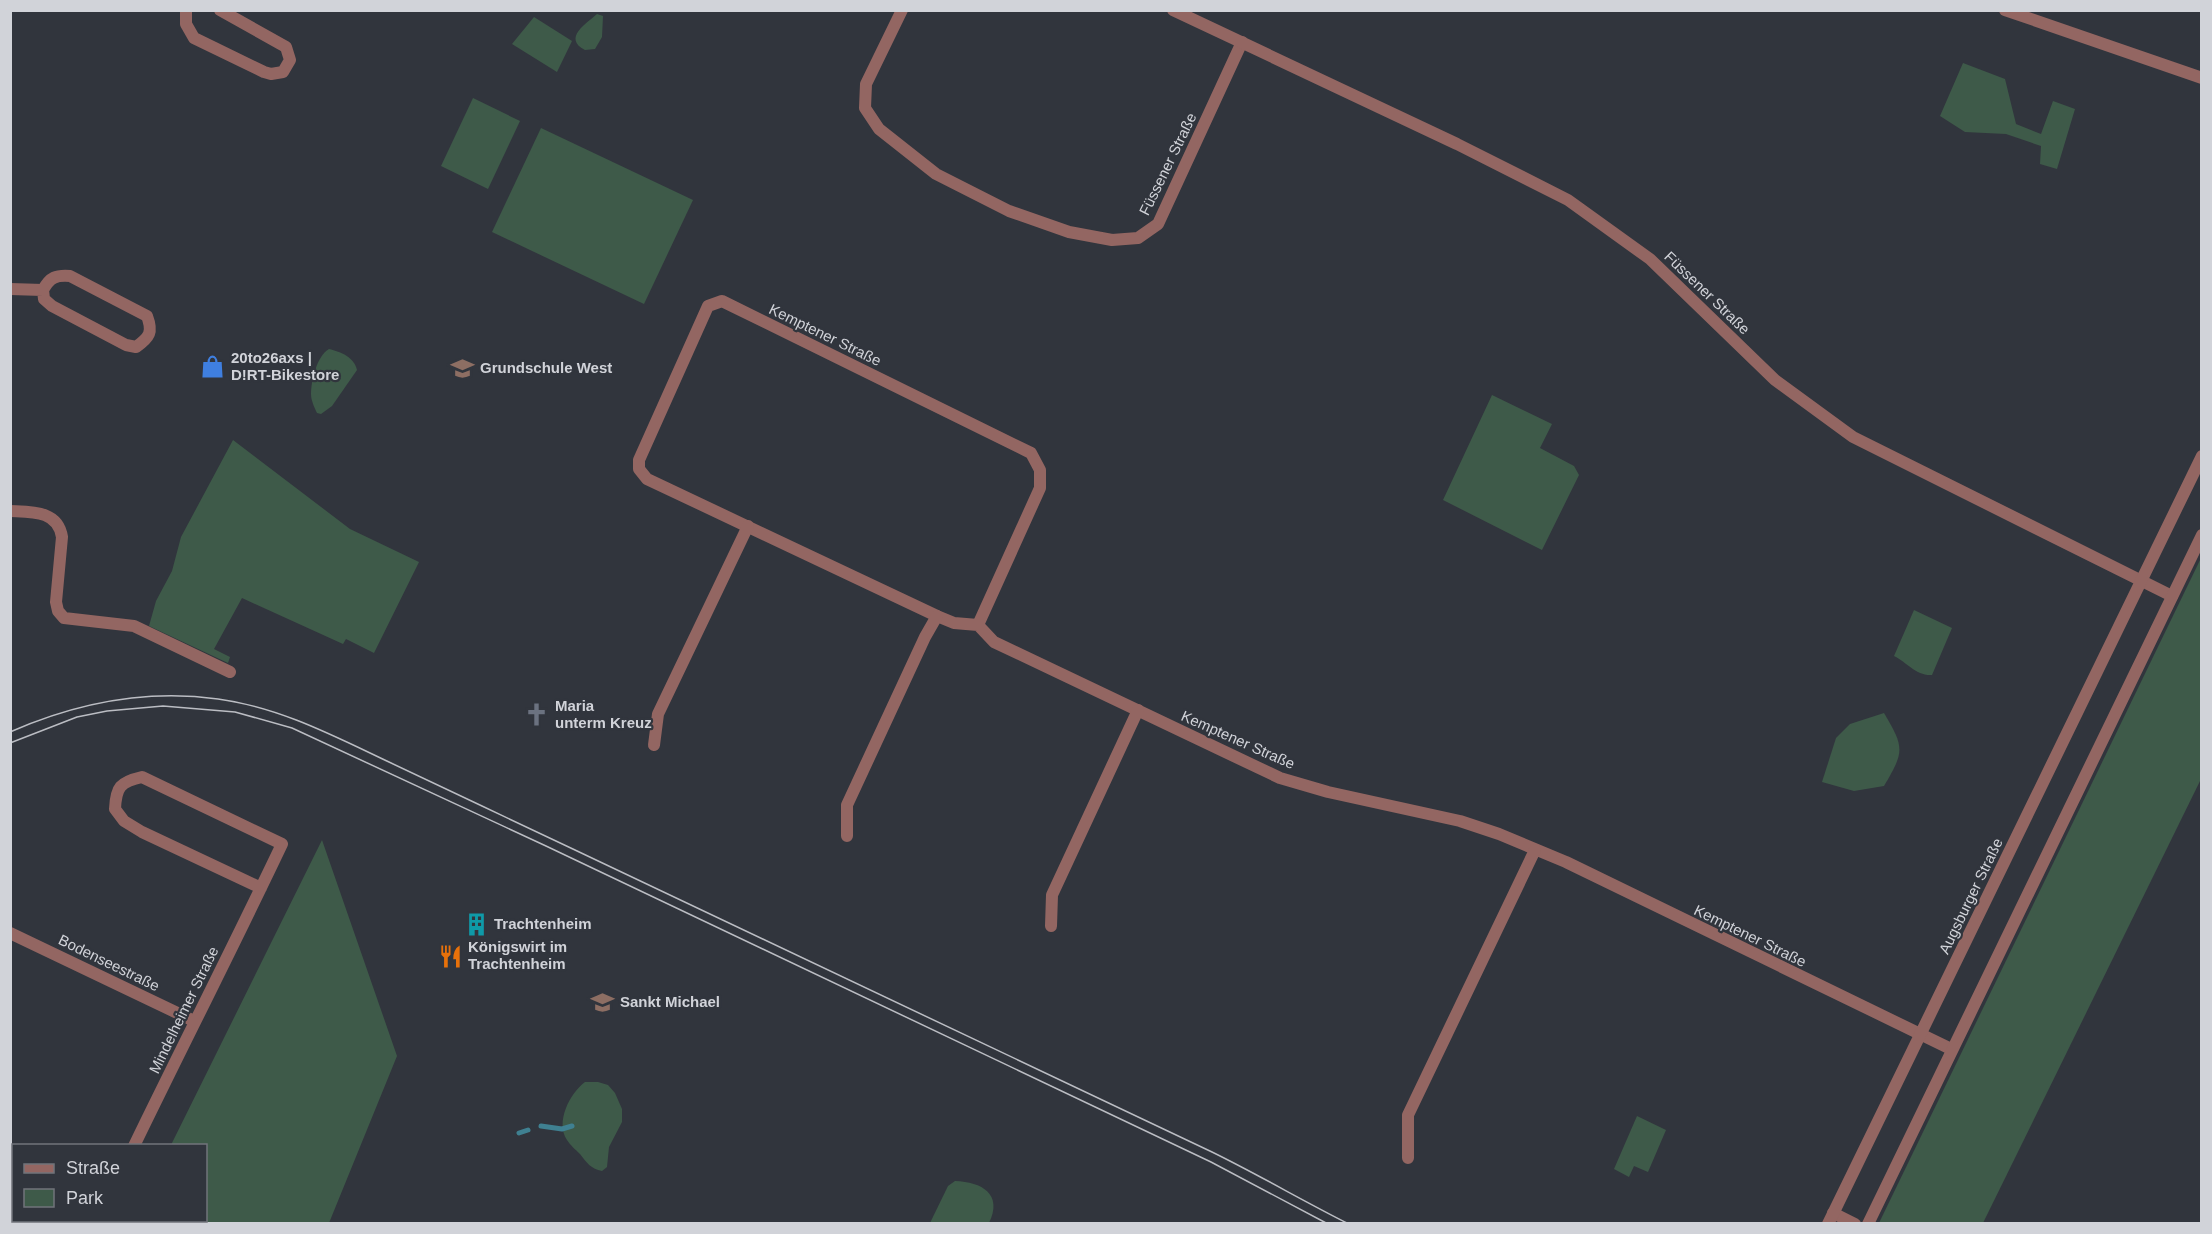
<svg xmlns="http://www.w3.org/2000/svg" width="2212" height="1234" viewBox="0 0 2212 1234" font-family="Arial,sans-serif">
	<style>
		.green { fill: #3e5a49 }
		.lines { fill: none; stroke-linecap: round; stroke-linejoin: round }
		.stream { stroke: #3f8091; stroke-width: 5 }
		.minor { stroke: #936662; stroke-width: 12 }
		.tertiary { stroke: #936662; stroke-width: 12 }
		.tram { stroke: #bbbdc3; stroke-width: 1.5 }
		.labels { text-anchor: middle; stroke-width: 4.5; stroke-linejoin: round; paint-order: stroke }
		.street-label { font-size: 15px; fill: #d1d3d9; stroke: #31353d }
		.poi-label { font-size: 15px; font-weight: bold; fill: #d1d3d9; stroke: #31353d; text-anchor: start }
	</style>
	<rect width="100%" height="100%" fill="#31353d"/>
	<g class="green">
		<path d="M597,14L603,16L602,37L595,49L585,50C562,38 587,23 597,14Z"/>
		<polygon points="534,17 572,41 557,72 512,44"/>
		<polygon points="1963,63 2005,79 2016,124 2041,134 2053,101 2075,109 2057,169 2040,164 2041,146 2006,134 1965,132 1940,116"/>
		<polygon points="473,98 520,121 488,189 441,166"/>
		<polygon points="541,128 693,200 644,304 492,232"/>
		<path d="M329,349C341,352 354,357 357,370L332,406L321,414L317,413C314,407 311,400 311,394C311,380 317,356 329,349Z"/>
		<polygon points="1492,395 1552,424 1540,448 1574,466 1579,475 1542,550 1443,500"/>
		<polygon points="233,440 350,529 419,562 374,653 346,639 343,644 242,598 214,649 230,657 228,663 149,626 156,601 172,571 181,537"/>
		<polygon points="2201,558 2201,779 1983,1223 1879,1223"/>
		<path d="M1914,610L1952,628L1932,675C1916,676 1908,663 1894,656Z"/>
		<path d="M1884,713C1905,748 1904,752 1884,786L1854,791L1822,782L1836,738L1850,724Z"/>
		<polygon points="322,840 397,1056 329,1223 132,1223 134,1220 206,1220 206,1146 171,1145"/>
		<path d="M585,1082H598L608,1085L615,1093L622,1109V1122L609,1147L607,1167L602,1171C591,1169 587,1163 580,1154C576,1150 570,1145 567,1140C555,1122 570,1093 585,1082Z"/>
		<polygon points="1637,1116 1666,1130 1648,1172 1634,1166 1629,1177 1614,1169"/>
		<path d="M955,1181C982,1182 1003,1194 989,1223H930L948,1186Z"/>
	</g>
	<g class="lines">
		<g class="stream">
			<polyline points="541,1126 562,1129 572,1126"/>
			<polyline points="519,1133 528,1130"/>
		</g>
		<g class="minor">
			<polyline points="186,10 186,24 194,38 264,72 271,74 283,72 290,60 286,47 220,10"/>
			<polyline points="902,10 866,84 865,108 879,129 936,174 1009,211 1069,232 1112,240 1138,238 1158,224 1242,42"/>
			<polyline points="1173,10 1457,144 1568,200 1650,259 1775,380 1853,437 2172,596"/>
			<path d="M10,289L43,290L44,299L52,306L126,345L136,347C150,337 153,332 147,316L70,276C56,275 50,277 43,290"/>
			<path d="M10,511C31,512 58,510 62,537L56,602L58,611L64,618L134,626L230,672"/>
			<polyline points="978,625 1040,488 1040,470 1031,453 722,301 708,306 639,460 639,469 647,479 937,616 954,623 978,625 994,642 1280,778 1328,792 1460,821 1499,834 1566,862 1951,1049"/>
			<polyline points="654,745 658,714 748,526"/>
			<polyline points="847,836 847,805 925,637 937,616"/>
			<polyline points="1051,926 1052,895 1138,710"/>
			<polyline points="10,933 194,1021"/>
			<path d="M134,1146C183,1045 234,945 282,844L142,777C120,782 116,787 115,809L124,821L142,832L261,888"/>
			<polyline points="1408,1158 1408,1115 1535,850"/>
			<polyline points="10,1210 14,1211"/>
			<polyline points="1833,1213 1855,1224"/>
			<polyline points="34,1220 40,1224"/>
			<polyline points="96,1224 97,1220"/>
		</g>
		<g class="tertiary">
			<polyline points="2005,10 2202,78"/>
			<polyline points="1828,1224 2202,456"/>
			<polyline points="1868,1224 2202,535"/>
		</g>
		<g class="tram">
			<path d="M10,732C76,703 146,689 218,699C279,707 334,736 389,762C451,791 513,821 575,850C788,951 1001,1050 1212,1152C1259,1175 1303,1201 1349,1224"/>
			<polyline points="10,743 77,717 107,711 163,706 235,712 292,728 546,846 1211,1162 1328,1224"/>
		</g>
	</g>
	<defs>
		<symbol id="shop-bare" viewBox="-9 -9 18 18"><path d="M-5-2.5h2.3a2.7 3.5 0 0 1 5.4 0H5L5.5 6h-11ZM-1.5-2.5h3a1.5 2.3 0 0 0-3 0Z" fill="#3f7fe0" stroke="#31353d" stroke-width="2.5" paint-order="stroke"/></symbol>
		<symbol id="school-bare" viewBox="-9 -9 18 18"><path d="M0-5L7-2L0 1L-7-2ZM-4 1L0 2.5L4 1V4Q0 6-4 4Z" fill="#8d6e63" stroke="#31353d" stroke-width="2.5" paint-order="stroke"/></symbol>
		<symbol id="church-bare" viewBox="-9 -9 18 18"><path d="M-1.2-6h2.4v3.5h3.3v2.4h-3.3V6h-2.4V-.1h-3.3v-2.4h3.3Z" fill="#6b7280" stroke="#31353d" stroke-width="2.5" paint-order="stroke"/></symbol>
		<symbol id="building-bare" viewBox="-9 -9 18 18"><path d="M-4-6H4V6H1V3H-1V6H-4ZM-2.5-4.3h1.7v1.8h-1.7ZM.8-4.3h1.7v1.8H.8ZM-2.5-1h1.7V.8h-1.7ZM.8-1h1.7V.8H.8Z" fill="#0f9aa8" stroke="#31353d" stroke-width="2.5" paint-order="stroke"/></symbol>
		<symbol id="restaurant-bare" viewBox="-9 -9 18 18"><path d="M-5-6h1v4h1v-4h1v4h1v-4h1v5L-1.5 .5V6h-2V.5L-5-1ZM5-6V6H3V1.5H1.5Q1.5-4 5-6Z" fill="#e8710a" stroke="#31353d" stroke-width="2.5" paint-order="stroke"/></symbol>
	</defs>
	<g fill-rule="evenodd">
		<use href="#shop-bare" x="196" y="350" width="33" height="33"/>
		<use href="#school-bare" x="446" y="352" width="33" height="33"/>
		<use href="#church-bare" x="520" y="698" width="33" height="33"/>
		<use href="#building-bare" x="460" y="908" width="33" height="33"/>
		<use href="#restaurant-bare" x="434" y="940" width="33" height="33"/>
		<use href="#school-bare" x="586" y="986" width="33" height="33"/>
	</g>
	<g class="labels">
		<g class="street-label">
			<text transform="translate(1168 164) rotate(-64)" y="5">Füssener Straße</text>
			<text transform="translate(1707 293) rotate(44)" y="5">Füssener Straße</text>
			<text transform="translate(825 335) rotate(26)" y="5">Kemptener Straße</text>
			<text transform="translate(1238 740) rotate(24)" y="5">Kemptener Straße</text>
			<text transform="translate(1971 896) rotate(-64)" y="5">Augsburger Straße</text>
			<text transform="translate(1750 936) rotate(26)" y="5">Kemptener Straße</text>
			<text transform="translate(109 963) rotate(26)" y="5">Bodenseestraße</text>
			<text transform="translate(184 1010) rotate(-64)" y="5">Mindelheimer Straße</text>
		</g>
		<g class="poi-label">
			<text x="231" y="363">20to26axs |<tspan x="231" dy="17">D!RT-Bikestore</tspan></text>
			<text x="480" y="373">Grundschule West</text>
			<text x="555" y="711">Maria<tspan x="555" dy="17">unterm Kreuz</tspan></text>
			<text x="494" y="929">Trachtenheim</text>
			<text x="468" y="952">Königswirt im<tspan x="468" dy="17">Trachtenheim</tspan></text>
			<text x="620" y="1007">Sankt Michael</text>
		</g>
	</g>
	<rect width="2212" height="1234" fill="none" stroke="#d1d3d9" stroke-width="24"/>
	<rect x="12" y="1144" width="195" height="78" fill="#31353d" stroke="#71747b" stroke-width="1.5"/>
	<rect x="24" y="1164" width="30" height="9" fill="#936662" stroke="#71747b" stroke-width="1.5"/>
	<text x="66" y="1174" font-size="18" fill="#d1d3d9">Straße</text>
	<rect x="24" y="1189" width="30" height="18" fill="#3e5a49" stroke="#71747b" stroke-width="1.5"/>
	<text x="66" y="1204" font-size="18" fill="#d1d3d9">Park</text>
</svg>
